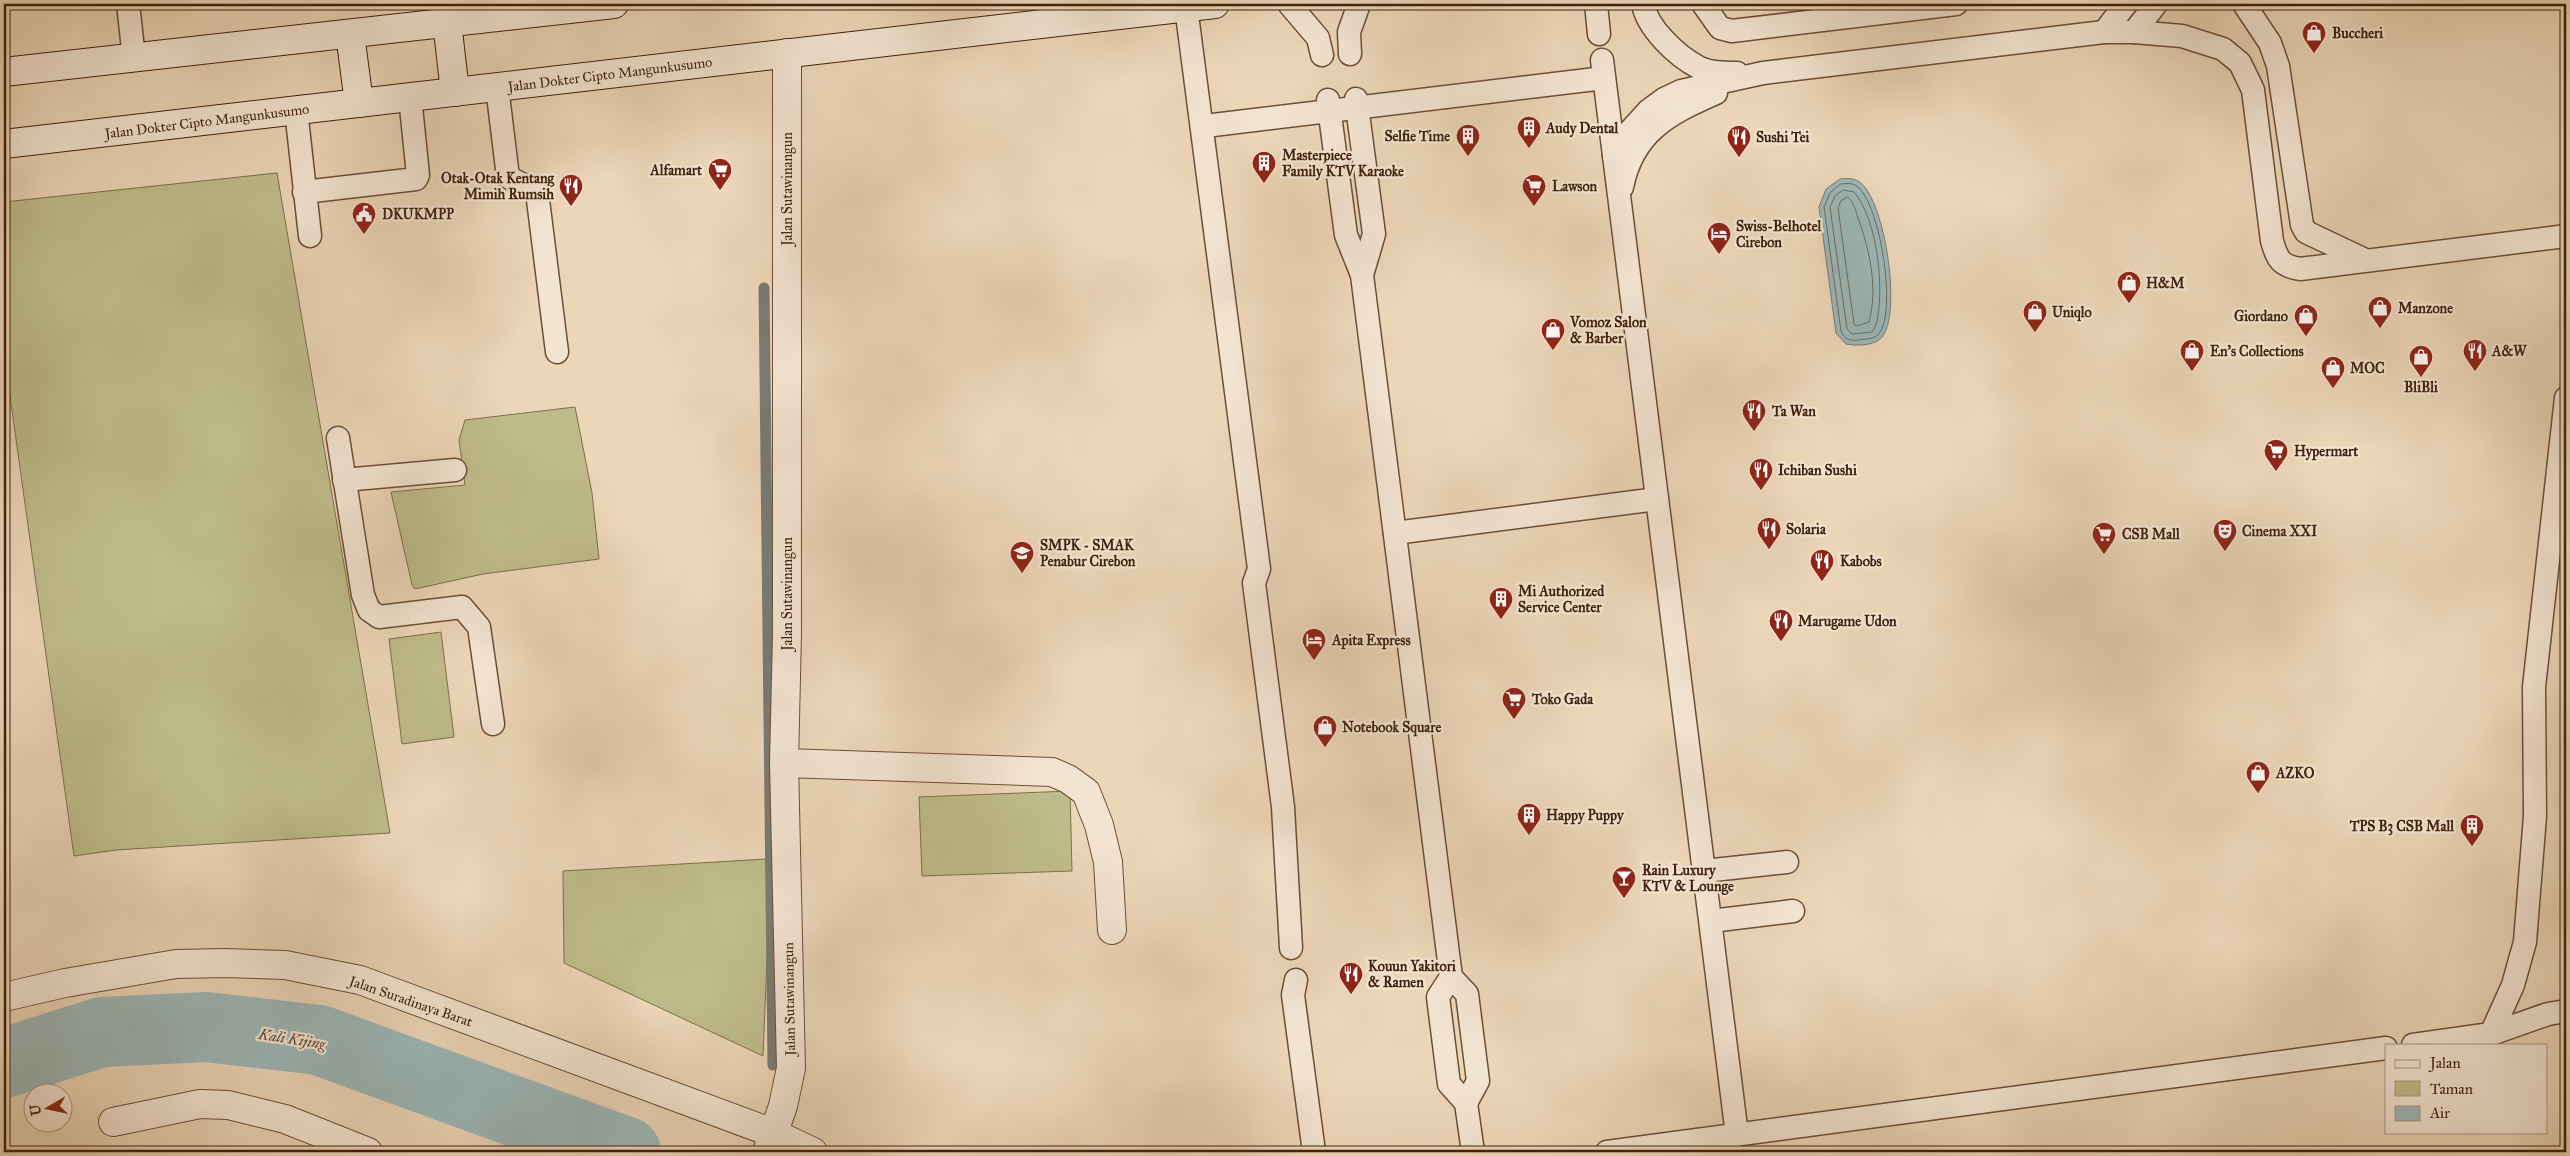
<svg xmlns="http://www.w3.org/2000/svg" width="2570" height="1156" viewBox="0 0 2570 1156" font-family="'IM FELL Great Primer',serif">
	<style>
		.green { fill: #bebc8a; stroke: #806e4c }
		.water { fill: #9cb7b8; stroke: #787b74 }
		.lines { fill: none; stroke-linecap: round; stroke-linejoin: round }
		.shore { stroke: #6e6c62; stroke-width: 1 }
		.stream { stroke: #787b74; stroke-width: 11 }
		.river { stroke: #9cb7b8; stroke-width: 70 }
		.lane-casing { stroke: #6c4e38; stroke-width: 25 }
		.street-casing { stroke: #6c4e38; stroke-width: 30 }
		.secondary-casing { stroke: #41200d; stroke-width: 30 }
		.lane { stroke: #f3e4d1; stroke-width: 22 }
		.street { stroke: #f3e4d1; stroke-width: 28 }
		.secondary { stroke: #f3e4d1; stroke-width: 28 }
		.labels { text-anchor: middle; stroke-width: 4.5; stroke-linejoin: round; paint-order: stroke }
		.poi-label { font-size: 14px; font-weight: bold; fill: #41200d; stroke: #f3e4d1; text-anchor: start }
		.street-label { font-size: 14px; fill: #41200d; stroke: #f3e4d1 }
		.water-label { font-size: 15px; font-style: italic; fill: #584638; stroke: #f3e4d1 }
	</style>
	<rect width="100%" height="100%" fill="#ecd6b8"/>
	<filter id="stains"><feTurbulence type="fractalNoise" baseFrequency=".004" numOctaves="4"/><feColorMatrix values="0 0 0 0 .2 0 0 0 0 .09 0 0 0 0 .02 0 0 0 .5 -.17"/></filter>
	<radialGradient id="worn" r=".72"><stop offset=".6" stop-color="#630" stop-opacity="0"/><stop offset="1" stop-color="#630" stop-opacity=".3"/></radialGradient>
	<g class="green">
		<polygon points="277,173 390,833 116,850 74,856 4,353 4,202"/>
		<polygon points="575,407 592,493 599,559 483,574 415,589 412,585 391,492 465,485 459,440 465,420"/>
		<polygon points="441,632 454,737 402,744 389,639"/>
		<polygon points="1070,791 1072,871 922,876 919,797"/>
		<polygon points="766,859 768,937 763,1056 564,963 563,871"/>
	</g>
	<path class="water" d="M1840,179C1848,178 1855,178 1861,183C1885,203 1902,313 1882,337C1875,346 1856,346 1846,344L1836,333L1819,207L1826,189Z"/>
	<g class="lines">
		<g class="shore">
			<path d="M1841,184C1848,183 1854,183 1859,188C1880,207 1898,314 1878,335C1873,339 1865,339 1859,340C1850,341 1845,340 1841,331L1824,207L1830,193Z"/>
			<path d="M1844,190L1854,192C1878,220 1885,291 1876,325L1872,332L1852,334L1847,329L1830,207L1835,196Z"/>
			<path d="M1848,197C1854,203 1856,211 1858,218C1870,251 1878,288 1869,322L1856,326L1854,324L1838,208L1841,201Z"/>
		</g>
		<polyline class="stream" points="764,288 773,1065"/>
		<polyline class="river" points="4,1063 102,1032 206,1027 319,1040 626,1152"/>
		<defs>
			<g id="lane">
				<polyline points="128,4 134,58"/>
				<polyline points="1289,4 1318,38 1322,55"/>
				<polyline points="1596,4 1599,34"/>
				<path d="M1643,4C1647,28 1677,56 1698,67C1710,73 1724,73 1737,73"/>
				<polyline points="1703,4 1720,28 1732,31 1956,4"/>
				<polyline points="2244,4 2270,43 2278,66 2302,225 2306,232 2365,260"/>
				<polyline points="1186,7 1259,569 1254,583 1283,807 1291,948"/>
				<polyline points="2104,32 2126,4"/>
				<polyline points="2134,32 2156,4"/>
				<polyline points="1350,54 1349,32 1359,4"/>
				<polyline points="1602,60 1737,1135"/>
				<polyline points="497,87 508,177 537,192 557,352"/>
				<polyline points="1356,99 1374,234 1362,275"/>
				<polyline points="1328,100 1346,235 1362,275 1451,977 1467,994 1478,1081 1466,1103"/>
				<polyline points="296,110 310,236"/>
				<polyline points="1213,125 1604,78"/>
				<path d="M1614,156L1620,142L1649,110L1664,99L1681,91L1763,73L2104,32H2134L2182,36L2223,49L2240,63L2253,90L2272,241C2277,259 2281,266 2300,269L2566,236"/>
				<path d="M1622,187C1633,132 1668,114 1716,93"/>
				<polyline points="304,192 416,179 418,175 410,97"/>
				<polyline points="338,438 363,595 369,610 379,617 462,607 479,627 493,724"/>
				<polyline points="344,480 455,470"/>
				<polyline points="1395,533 1657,499"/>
				<polyline points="1704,871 1787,862"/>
				<polyline points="1711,921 1793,911"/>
				<polyline points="1451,977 1438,997 1449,1084 1466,1103 1473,1152"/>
				<polyline points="1296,980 1293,995 1314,1152"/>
				<polyline points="2491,1034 2513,985 2525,942 2535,816 2534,687 2566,398"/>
				<polyline points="2413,1045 2491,1034 2548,1014 2566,1011"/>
				<polyline points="1607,1152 2386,1048"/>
			</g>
			<g id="street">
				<polyline points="784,763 1052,772 1068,779 1086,792 1099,825 1108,862 1112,930"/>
				<polyline points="4,997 65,983 176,964 225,963 285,965 360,980 773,1133 813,1152"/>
				<polyline points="113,1122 200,1104 228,1105 285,1119 368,1152"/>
				<polyline points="767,1152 783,1106 791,1068 784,763 787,634 787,53"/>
			</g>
			<g id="secondary">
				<polyline points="447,22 455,92"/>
				<polyline points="350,34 359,103"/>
				<polyline points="4,72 614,4"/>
				<polyline points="4,144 1215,4"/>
			</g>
		</defs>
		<use href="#lane" class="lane-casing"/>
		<use href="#street" class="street-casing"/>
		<use href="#secondary" class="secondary-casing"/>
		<use href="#lane" class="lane"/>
		<use href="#street" class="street"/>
		<use href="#secondary" class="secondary"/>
	</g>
	<defs>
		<symbol id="shop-pin" viewBox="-11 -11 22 30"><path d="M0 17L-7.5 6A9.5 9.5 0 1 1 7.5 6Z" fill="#8f2418" stroke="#f3e4d1"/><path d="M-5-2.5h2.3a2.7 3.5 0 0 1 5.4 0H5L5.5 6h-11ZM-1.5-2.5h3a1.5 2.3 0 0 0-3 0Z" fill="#fff"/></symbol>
		<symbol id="building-pin" viewBox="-11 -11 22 30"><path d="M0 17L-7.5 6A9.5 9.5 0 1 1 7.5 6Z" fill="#8f2418" stroke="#f3e4d1"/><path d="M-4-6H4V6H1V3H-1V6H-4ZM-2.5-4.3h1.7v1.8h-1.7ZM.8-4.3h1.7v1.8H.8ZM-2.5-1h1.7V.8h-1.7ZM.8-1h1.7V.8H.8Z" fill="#fff"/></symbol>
		<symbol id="restaurant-pin" viewBox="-11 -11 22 30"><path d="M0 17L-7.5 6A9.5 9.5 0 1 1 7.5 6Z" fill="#8f2418" stroke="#f3e4d1"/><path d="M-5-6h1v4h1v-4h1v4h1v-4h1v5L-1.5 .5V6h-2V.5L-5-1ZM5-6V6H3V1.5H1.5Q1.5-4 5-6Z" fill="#fff"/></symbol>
		<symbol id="supermarket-pin" viewBox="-11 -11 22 30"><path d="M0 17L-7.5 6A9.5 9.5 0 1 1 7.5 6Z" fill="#8f2418" stroke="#f3e4d1"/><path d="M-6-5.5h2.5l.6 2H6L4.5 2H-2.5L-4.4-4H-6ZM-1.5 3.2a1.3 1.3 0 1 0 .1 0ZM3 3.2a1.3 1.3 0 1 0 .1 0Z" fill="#fff"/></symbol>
		<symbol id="civic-pin" viewBox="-11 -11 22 30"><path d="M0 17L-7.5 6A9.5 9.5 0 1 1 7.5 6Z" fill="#8f2418" stroke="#f3e4d1"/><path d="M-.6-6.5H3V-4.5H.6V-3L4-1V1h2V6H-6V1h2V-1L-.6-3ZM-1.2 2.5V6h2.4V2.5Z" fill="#fff"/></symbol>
		<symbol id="hotel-pin" viewBox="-11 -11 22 30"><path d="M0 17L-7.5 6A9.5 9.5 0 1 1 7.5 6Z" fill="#8f2418" stroke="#f3e4d1"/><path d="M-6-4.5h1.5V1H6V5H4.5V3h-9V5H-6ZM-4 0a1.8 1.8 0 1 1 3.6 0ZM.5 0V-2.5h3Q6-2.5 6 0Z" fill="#fff"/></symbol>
		<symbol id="theatre-pin" viewBox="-11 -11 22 30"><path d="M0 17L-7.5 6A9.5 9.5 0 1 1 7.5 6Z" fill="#8f2418" stroke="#f3e4d1"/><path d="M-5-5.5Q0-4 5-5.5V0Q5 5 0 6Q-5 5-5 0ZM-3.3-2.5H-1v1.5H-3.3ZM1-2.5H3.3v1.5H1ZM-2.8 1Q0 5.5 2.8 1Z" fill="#fff"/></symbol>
		<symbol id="school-pin" viewBox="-11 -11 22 30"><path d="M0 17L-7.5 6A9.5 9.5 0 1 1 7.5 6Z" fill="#8f2418" stroke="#f3e4d1"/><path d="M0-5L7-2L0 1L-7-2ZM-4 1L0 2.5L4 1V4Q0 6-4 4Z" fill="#fff"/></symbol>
		<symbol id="bar-pin" viewBox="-11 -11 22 30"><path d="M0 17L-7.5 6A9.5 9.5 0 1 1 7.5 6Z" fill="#8f2418" stroke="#f3e4d1"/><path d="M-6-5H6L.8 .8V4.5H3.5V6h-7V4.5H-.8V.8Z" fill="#fff"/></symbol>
	</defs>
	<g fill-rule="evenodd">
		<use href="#shop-pin" x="2300" y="19" width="28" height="38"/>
		<use href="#building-pin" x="1515" y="114" width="28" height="38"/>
		<use href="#building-pin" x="1454" y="122" width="28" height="38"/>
		<use href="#restaurant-pin" x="1725" y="123" width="28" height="38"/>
		<use href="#building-pin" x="1250" y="149" width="28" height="38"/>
		<use href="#supermarket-pin" x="706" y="156" width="28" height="38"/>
		<use href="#restaurant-pin" x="557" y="172" width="28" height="38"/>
		<use href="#supermarket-pin" x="1520" y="172" width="28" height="38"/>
		<use href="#civic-pin" x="350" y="200" width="28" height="38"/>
		<use href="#hotel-pin" x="1705" y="220" width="28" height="38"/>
		<use href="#shop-pin" x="2115" y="269" width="28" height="38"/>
		<use href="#shop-pin" x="2366" y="294" width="28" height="38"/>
		<use href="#shop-pin" x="2021" y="298" width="28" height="38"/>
		<use href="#shop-pin" x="2292" y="302" width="28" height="38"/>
		<use href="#shop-pin" x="1539" y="316" width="28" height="38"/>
		<use href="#shop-pin" x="2178" y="337" width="28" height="38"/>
		<use href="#restaurant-pin" x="2461" y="337" width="28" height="38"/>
		<use href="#shop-pin" x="2407" y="343" width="28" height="38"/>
		<use href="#shop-pin" x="2319" y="354" width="28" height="38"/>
		<use href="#restaurant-pin" x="1740" y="397" width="28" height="38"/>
		<use href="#supermarket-pin" x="2262" y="437" width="28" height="38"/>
		<use href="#restaurant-pin" x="1747" y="456" width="28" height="38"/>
		<use href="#restaurant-pin" x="1755" y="515" width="28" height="38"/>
		<use href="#theatre-pin" x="2211" y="517" width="28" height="38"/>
		<use href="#supermarket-pin" x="2090" y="520" width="28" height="38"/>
		<use href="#school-pin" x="1008" y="539" width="28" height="38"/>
		<use href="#restaurant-pin" x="1808" y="547" width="28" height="38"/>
		<use href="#building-pin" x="1487" y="585" width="28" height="38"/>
		<use href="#restaurant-pin" x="1767" y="607" width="28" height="38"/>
		<use href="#hotel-pin" x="1300" y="626" width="28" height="38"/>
		<use href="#supermarket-pin" x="1500" y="685" width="28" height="38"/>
		<use href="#shop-pin" x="1311" y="713" width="28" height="38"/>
		<use href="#shop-pin" x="2244" y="759" width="28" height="38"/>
		<use href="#building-pin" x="1515" y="801" width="28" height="38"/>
		<use href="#building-pin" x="2458" y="812" width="28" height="38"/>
		<use href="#bar-pin" x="1610" y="864" width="28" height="38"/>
		<use href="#restaurant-pin" x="1337" y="960" width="28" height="38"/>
	</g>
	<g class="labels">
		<g class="poi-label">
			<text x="2332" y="38">Buccheri</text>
			<text x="1546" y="133">Audy Dental</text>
			<text x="1450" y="141" text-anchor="end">Selfie Time</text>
			<text x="1756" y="142">Sushi Tei</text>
			<text x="1282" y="160">Masterpiece<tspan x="1282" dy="16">Family KTV Karaoke</tspan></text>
			<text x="702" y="175" text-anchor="end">Alfamart</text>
			<text x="554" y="183" text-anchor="end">Otak-Otak Kentang<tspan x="554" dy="16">Mimih Rumsih</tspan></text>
			<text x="1552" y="191">Lawson</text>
			<text x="382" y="219">DKUKMPP</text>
			<text x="1736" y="231">Swiss-Belhotel<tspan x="1736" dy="16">Cirebon</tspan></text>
			<text x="2146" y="288">H&amp;M</text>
			<text x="2398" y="313">Manzone</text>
			<text x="2052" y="317">Uniqlo</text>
			<text x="2288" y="321" text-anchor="end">Giordano</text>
			<text x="1570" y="327">Vomoz Salon<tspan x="1570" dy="16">&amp; Barber</tspan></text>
			<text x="2210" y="356">En's Collections</text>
			<text x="2492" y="356">A&amp;W</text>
			<text x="2350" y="373">MOC</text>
			<text x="2421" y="392" text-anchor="middle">BliBli</text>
			<text x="1772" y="416">Ta Wan</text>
			<text x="2294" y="456">Hypermart</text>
			<text x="1778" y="475">Ichiban Sushi</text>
			<text x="1786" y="534">Solaria</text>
			<text x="2242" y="536">Cinema XXI</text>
			<text x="2122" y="539">CSB Mall</text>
			<text x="1040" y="550">SMPK - SMAK<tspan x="1040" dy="16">Penabur Cirebon</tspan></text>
			<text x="1840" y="566">Kabobs</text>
			<text x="1518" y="596">Mi Authorized<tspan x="1518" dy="16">Service Center</tspan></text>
			<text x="1798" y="626">Marugame Udon</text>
			<text x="1332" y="645">Apita Express</text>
			<text x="1532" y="704">Toko Gada</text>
			<text x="1342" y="732">Notebook Square</text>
			<text x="2276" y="778">AZKO</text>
			<text x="1546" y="820">Happy Puppy</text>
			<text x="2454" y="831" text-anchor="end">TPS B3 CSB Mall</text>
			<text x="1642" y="875">Rain Luxury<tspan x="1642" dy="16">KTV &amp; Lounge</tspan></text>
			<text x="1368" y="971">Kouun Yakitori<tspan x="1368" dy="16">&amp; Ramen</tspan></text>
		</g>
		<g class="street-label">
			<text transform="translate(610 74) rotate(-7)" y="5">Jalan Dokter Cipto Mangunkusumo</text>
			<text transform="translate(207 121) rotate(-7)" y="5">Jalan Dokter Cipto Mangunkusumo</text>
			<text transform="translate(787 189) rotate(-90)" y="5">Jalan Sutawinangun</text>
			<text transform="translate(787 594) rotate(-90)" y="5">Jalan Sutawinangun</text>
			<text transform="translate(789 999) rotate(-91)" y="5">Jalan Sutawinangun</text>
			<text transform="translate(411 1001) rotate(19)" y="5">Jalan Suradinaya Barat</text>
		</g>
		<g class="water-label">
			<text transform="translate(292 1039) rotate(9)" y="5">Kali Kijing</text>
		</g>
	</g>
	<rect width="2570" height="1156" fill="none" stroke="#ecd6b8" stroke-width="20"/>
	<rect x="5" y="5" width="2560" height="1146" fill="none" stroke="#41200d" stroke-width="2.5"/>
	<rect x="10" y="10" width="2550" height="1136" fill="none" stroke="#41200d"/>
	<rect x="2385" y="1044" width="162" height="90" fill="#f3e4d1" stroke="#ac9683"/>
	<rect x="2395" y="1060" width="25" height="8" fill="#f3e4d1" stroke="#ac9683"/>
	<text x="2430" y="1068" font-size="15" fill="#41200d">Jalan</text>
	<rect x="2395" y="1081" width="25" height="15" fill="#bebc8a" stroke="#ac9683"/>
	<text x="2430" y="1094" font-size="15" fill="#41200d">Taman</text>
	<rect x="2395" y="1106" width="25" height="15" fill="#9cb7b8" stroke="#ac9683"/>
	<text x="2430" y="1118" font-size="15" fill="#41200d">Air</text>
	<g transform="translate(48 1108) rotate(261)"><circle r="24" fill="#f3e4d1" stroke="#ac9683"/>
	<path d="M0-4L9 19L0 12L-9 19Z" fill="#8f2418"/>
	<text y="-8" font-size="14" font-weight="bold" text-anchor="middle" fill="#41200d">U</text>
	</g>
	<rect width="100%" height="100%" filter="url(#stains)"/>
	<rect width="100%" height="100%" fill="url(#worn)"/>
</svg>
